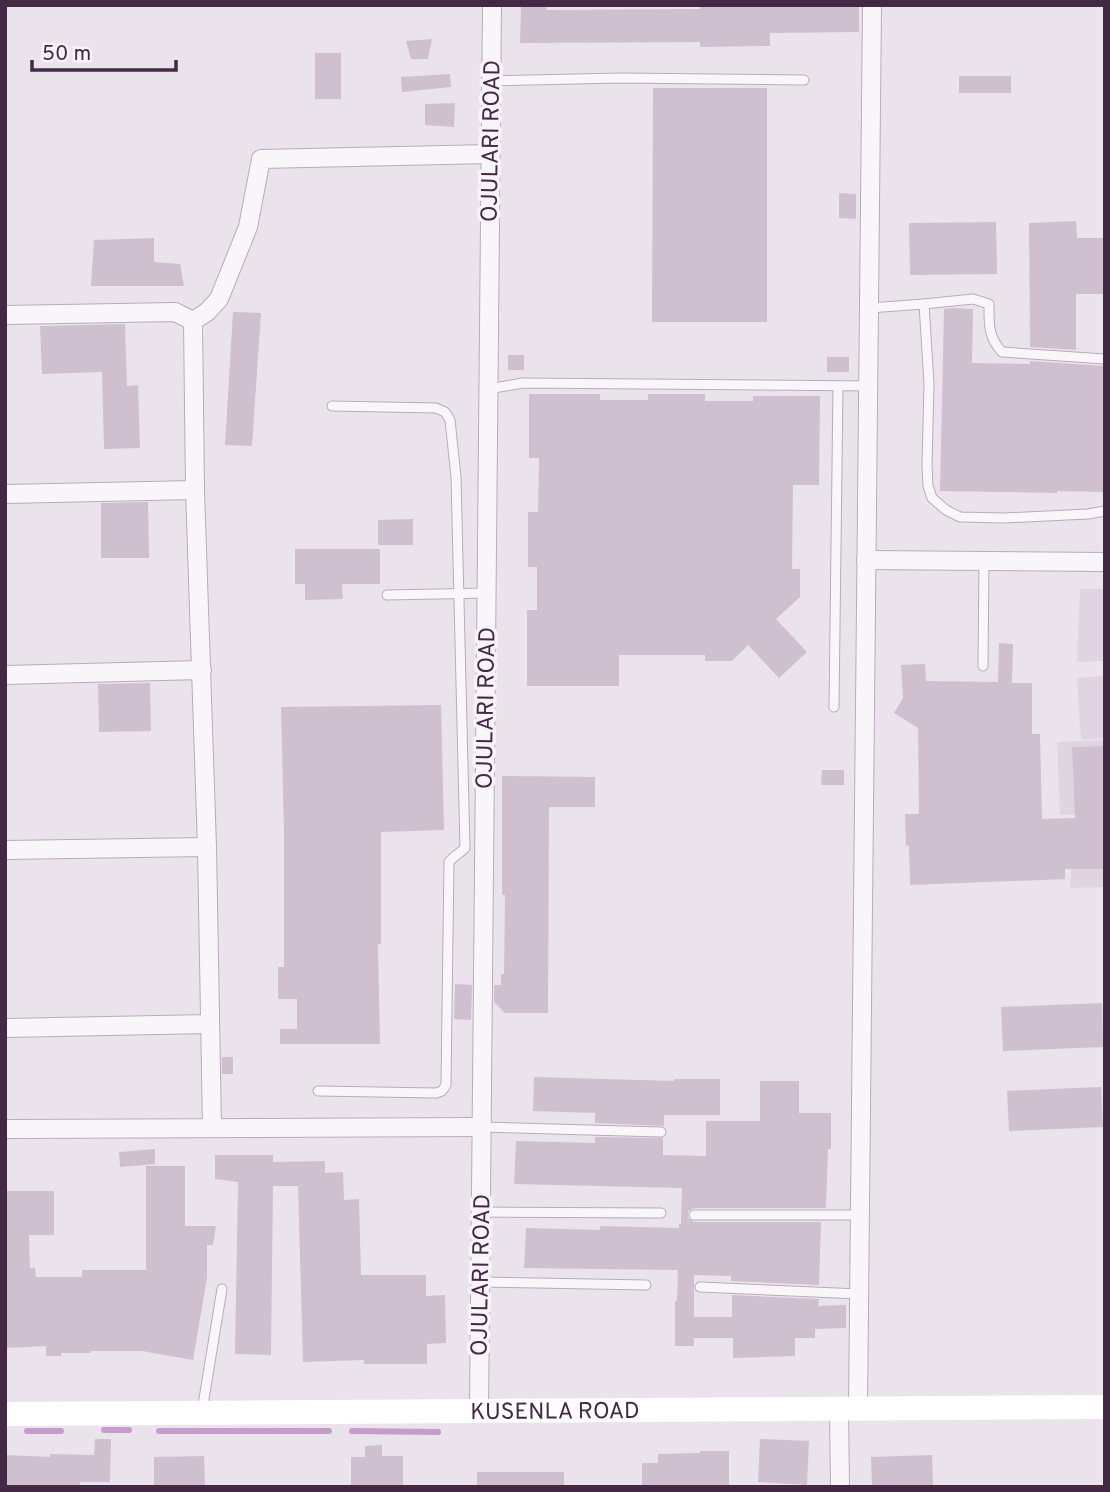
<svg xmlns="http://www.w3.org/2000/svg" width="1110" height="1492" viewBox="0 0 1110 1492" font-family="Overpass,sans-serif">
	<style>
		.built { fill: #e0d4e1 }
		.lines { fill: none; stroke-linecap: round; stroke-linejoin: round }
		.stream { stroke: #c59ccd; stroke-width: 6 }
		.building { fill: #cec0cf }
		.lane-casing { stroke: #b9abba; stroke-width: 11 }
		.street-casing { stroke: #b9abba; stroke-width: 20 }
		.lane { stroke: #f9f6fa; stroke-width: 9 }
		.street { stroke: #f9f6fa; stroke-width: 18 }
		.secondary { stroke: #fff; stroke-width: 24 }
		.labels { text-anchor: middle; stroke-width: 7; stroke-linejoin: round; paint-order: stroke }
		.street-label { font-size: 23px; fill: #442945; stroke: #f8f3f9 }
	</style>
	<rect width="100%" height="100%" fill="#ebe3ec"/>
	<g class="built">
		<polygon points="1080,589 1105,589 1105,661 1077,662"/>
		<polygon points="1105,676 1105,738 1081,740 1077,678"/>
		<polygon points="1105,740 1105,814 1060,815 1057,742"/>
		<polygon points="1105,825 1105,887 1070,888 1073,826"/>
	</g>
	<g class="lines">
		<g class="stream">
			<polyline points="104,1430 129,1430"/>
			<polyline points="27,1431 61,1431"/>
			<polyline points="159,1431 329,1431"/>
			<polyline points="352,1431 438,1432"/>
		</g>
	</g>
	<g class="building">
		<polygon points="700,5 859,5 859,32 770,33 770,46 700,47 700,42 520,43 521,7 547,7 546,10 700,9"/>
		<polygon points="432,39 428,59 411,59 406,41"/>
		<rect x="315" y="53" width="26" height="46"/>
		<polygon points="450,74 451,87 402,92 401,77"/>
		<rect x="959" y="76" width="52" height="17"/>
		<polygon points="653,88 767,88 767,322 652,322"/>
		<polygon points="455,103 454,127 425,125 425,104"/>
		<polygon points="839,193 856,194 856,219 839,218"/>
		<polygon points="1076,221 1077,238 1105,238 1105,294 1076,294 1076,350 1030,347 1029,223"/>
		<polygon points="996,222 997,274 910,275 909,223"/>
		<polygon points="154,238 154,262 180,264 184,286 91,286 94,240"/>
		<polygon points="952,308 973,309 972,363 1030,364 1030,361 1105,366 1105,492 1057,491 1057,493 940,491 944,309"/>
		<polygon points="233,312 261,313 252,446 225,445"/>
		<polygon points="125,324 127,386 138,385 140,448 104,449 102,372 42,374 40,326"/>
		<rect x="508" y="355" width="16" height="15"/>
		<rect x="827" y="357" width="22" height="15"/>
		<polygon points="529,394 600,394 600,400 648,400 648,394 705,394 705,401 753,401 753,396 820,396 819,485 793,485 792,569 800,569 800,597 776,619 807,652 779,678 748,645 732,661 705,661 705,655 619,655 619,686 527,686 527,610 537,610 537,567 528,567 528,512 538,512 539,458 529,458"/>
		<polygon points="148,502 149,558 101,558 101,503"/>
		<polygon points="413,519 413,545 378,545 378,520"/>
		<polygon points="295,549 380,549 380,584 342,584 343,599 305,600 305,584 295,584"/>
		<polygon points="999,643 1013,644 1012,683 1032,683 1032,734 1040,734 1042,819 1075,818 1072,747 1105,746 1105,869 1065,869 1065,879 910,885 909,845 906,846 905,814 919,814 918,728 894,713 903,698 901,665 925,664 926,681 998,682"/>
		<polygon points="150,683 151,731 99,732 98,684"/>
		<polygon points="441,705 444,830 381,832 381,944 378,944 380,1044 280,1044 280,1029 297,1029 297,999 278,999 278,967 284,967 284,833 281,707"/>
		<polygon points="822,770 844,770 844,785 821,785"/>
		<polygon points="502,776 595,777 595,807 549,807 548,1013 505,1013 494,1002 494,985 501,985 501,974 504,974 505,895 502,895"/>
		<polygon points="455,984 472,985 471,1020 454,1019"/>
		<polygon points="1102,1003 1103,1047 1003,1051 1001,1007"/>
		<rect x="222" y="1057" width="11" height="17"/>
		<polygon points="534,1077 674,1081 674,1079 720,1079 720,1115 664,1115 664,1126 595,1123 595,1113 533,1111"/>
		<polygon points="760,1081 799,1081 799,1113 831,1113 831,1149 828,1149 826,1208 694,1208 688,1211 688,1218 694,1222 821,1222 819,1285 731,1281 731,1276 694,1275 694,1317 732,1317 732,1295 819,1299 818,1306 846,1305 846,1328 815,1329 815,1338 795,1338 795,1356 733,1358 733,1338 694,1338 694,1346 675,1346 675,1301 677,1301 678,1270 524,1268 526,1228 600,1230 600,1226 679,1228 679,1224 681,1224 682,1188 514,1184 516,1141 595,1143 595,1137 663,1138 663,1155 706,1156 706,1121 760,1121"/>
		<polygon points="1101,1087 1103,1127 1009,1131 1007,1091"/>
		<polygon points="155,1149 155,1164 120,1167 119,1152"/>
		<polygon points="215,1155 273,1155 273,1162 325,1161 325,1173 343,1172 344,1200 359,1199 361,1275 426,1275 426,1296 445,1295 446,1343 427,1344 427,1364 364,1364 364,1360 303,1362 298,1186 273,1186 271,1355 235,1354 238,1182 215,1179"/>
		<polygon points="146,1166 185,1166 185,1226 216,1226 213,1245 207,1245 207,1278 193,1360 142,1351 91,1351 91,1353 61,1353 61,1356 46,1356 46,1346 5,1348 5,1191 54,1191 54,1235 29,1235 30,1268 35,1268 36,1277 82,1277 82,1270 146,1270"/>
		<polygon points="95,1439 111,1439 110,1482 80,1482 80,1487 5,1487 5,1455 50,1457 50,1454 94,1455"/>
		<polygon points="760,1439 809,1441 807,1485 758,1482"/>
		<polygon points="382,1445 382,1456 403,1456 403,1487 351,1487 351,1457 365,1457 365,1446"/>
		<polygon points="700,1451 729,1451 729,1487 642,1487 642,1463 658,1463 658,1454 700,1453"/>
		<polygon points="932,1455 933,1487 872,1487 871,1457"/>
		<polygon points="204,1456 205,1487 154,1487 154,1457"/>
		<rect x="477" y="1472" width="87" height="15"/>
	</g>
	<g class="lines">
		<defs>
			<g id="lane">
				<polyline points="491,81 620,78 804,80"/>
				<path d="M924,304L973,299L989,304C989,324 988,337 1002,352L1105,359"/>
				<polyline points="869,308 924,304 929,384 927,465 928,486 932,498 946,510 960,517 1004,518 1088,514 1105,511"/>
				<polyline points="488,389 523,383 868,386"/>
				<polyline points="387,595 487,593"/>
				<polyline points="983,666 984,561"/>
				<polyline points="834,707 838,386"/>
				<path d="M318,1091L436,1093L442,1091L446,1085L449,862C454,856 460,853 465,848L456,477L450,420L445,412L436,408L332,406"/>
				<polyline points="482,1127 661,1132"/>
				<polyline points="481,1212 661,1213"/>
				<polyline points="694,1215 860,1215"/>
				<polyline points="480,1282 646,1285"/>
				<polyline points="700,1287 859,1294"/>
				<polyline points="202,1411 222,1289"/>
			</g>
			<g id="street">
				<polyline points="5,315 175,312 193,321"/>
				<polyline points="5,494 195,490"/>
				<polyline points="866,560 1105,562"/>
				<polyline points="5,675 202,670"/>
				<polyline points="5,850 207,847"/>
				<polyline points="5,1028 209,1024"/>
				<polyline points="212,1128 207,847 195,490 193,321 207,312 219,299 248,227 261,159 490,154"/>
				<polyline points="5,1129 482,1127"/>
				<polyline points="858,1408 872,5"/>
				<polyline points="839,1409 840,1487"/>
				<polyline points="479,1411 492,5"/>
			</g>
		</defs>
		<use href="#lane" class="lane-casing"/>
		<use href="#street" class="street-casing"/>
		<use href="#lane" class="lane"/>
		<use href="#street" class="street"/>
		<path class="secondary" id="s1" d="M5,1414L1105,1407"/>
	</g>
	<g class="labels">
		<g class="street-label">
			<text transform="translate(490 141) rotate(-89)" y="8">OJULARI ROAD</text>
			<text transform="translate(485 708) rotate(-89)" y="8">OJULARI ROAD</text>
			<text transform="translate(480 1275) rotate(-89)" y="8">OJULARI ROAD</text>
			<text dy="8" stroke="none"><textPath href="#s1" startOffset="550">KUSENLA ROAD</textPath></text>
		</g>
	</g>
	<rect width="1110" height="1492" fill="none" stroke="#442945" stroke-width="14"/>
	<path d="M32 60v10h144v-10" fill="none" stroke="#442945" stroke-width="3.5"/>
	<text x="42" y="60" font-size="21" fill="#442945" stroke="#f8f3f9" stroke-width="5" paint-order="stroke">50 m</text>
</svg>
